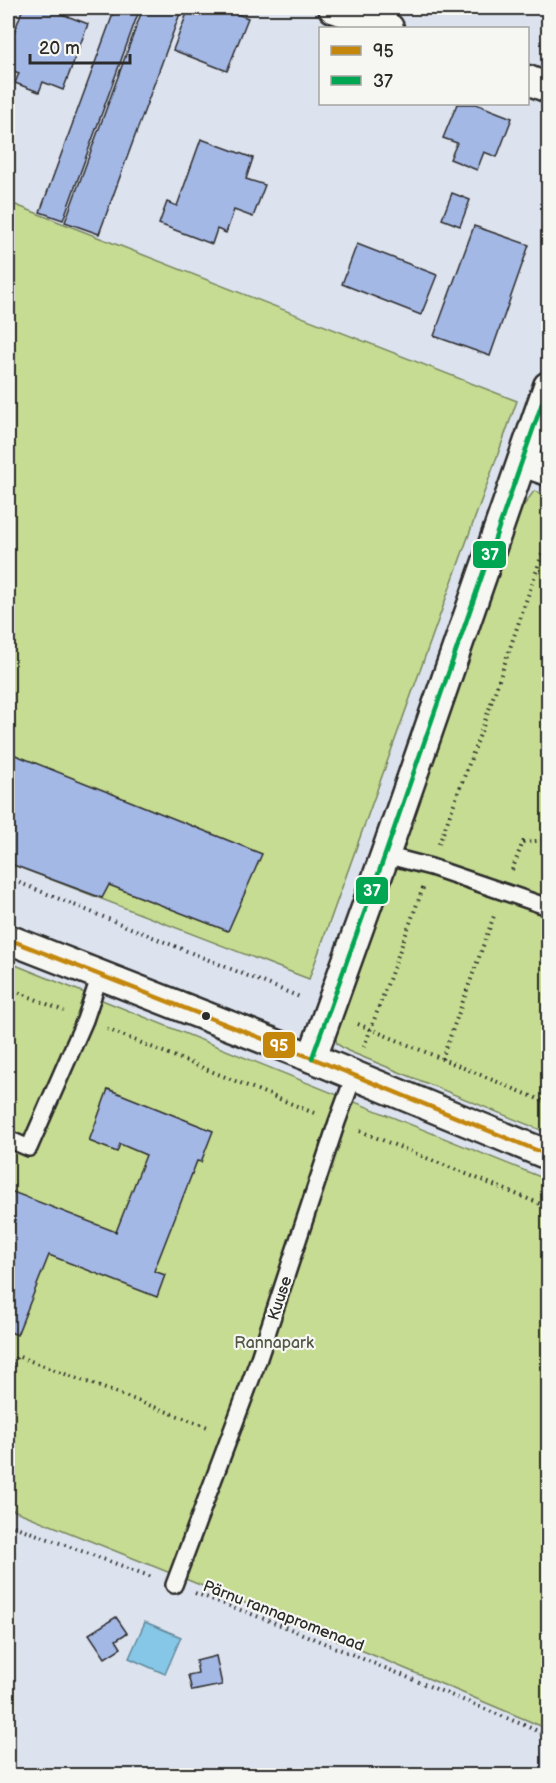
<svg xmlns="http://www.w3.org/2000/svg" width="556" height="1783" viewBox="0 0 556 1783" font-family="'Balsamiq Sans',sans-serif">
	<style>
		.green { fill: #c6dc92; stroke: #78845e; stroke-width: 1.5 }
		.water { fill: #86c7e7; stroke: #62899c; stroke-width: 1.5 }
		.building { fill: #a4b8e6; stroke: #2b2b2b; stroke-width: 1.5 }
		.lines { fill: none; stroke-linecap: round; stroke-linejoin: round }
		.lane-casing { stroke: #2b2b2b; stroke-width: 20 }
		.street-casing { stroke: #2b2b2b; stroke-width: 33 }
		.path { stroke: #2b2b2b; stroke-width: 4; stroke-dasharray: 1.5 4.5; stroke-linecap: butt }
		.lane { stroke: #f6f6f2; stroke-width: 15 }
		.street { stroke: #f6f6f2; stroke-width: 28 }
		.bus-1-casing { stroke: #f6f6f2; stroke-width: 9 }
		.bus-2-casing { stroke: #f6f6f2; stroke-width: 9 }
		.bus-1 { stroke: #c4870b; stroke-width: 4.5 }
		.bus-2 { stroke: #00a651; stroke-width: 4.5 }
		.bus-dot { fill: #2b2b2b; stroke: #f6f6f2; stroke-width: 2 }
		.labels { text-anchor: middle; stroke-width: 4.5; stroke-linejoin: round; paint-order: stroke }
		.street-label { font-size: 16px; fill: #2b2b2b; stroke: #f6f6f2 }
		.park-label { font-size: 16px; fill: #525745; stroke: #f6f6f2 }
		.line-badge { stroke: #f6f6f2; stroke-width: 2 }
		.badge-label { font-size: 16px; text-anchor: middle; font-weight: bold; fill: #fff }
	</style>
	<rect width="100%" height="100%" fill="#dde3ee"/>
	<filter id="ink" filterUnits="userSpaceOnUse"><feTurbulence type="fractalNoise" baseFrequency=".0167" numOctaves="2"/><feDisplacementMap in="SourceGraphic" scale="12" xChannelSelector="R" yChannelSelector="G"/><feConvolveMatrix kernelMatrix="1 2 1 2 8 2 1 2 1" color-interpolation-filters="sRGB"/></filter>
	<g filter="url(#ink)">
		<g class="green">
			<polygon points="8,202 517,401 309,979 8,863"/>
			<polygon points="534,491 548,495 548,1133 348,1051 337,1044 335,1035 514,519"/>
			<polygon points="8,962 548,1180 548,1729 330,1637 8,1508"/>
		</g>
		<polygon class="water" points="145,1622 181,1637 165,1674 129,1658"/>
		<g class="building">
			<polygon points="23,8 46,8 88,24 63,90 43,82 39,92 15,83 19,73 8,69 8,49"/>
			<polygon points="95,8 140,8 63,220 40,212 113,14"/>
			<polygon points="143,8 182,8 99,234 65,222"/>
			<polygon points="189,8 220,8 248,18 227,71 173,50"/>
			<polygon points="457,104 476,104 512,118 497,157 484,152 477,170 450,159 457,143 443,138"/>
			<polygon points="201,139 253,158 246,179 265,185 253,217 234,210 226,233 217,229 212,244 159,224 167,202 177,206"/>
			<polygon points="452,193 470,200 460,226 442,219"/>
			<polygon points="474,226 529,245 490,356 434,336"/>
			<polygon points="357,244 437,275 421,315 342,284"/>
			<polygon points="8,752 262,854 228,931 109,885 102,898 8,863"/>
			<polygon points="108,1089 213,1131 201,1162 197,1161 154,1271 165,1275 157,1297 49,1255 17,1335 8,1331 8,1190 116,1232 146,1155 120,1144 117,1152 89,1141"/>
			<polygon points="116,1617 127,1633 116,1640 121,1648 105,1658 89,1634"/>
			<polygon points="216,1656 222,1685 192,1691 188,1675 198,1673 196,1661"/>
		</g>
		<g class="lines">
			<defs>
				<g id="lane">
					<polyline points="385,855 431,867 548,907"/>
					<polyline points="8,1139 29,1148 85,1020 100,975"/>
					<polyline points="174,1585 258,1361 337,1122 354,1076"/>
				</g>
				<g id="street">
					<polyline points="333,8 389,28"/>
					<polyline points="528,80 548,88"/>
					<polyline points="522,462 548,471"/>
					<polyline points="8,939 312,1058 548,1155"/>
					<polyline points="312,1058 385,855 548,386"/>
				</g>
			</defs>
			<use href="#lane" class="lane-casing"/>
			<use href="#street" class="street-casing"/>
			<g class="path">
				<polyline points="439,844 485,721 548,537"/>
				<polyline points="512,870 523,842 548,840"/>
				<polyline points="8,878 302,998"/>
				<polyline points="8,988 64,1011"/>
				<polyline points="358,1024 548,1103"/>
				<polyline points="107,1029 314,1113"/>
				<polyline points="364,1047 423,888"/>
				<polyline points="442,1059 495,913"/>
				<polyline points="360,1131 548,1207"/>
				<polyline points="8,1375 17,1356 208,1427"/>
				<polyline points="8,1524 152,1577"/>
				<polyline points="195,1593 278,1624 548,1735"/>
			</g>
			<use href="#lane" class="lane"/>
			<use href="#street" class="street"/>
			<defs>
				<polyline id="bus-1" points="8,939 312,1058 548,1155"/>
				<polyline id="bus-2" points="312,1058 385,855 548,386"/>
			</defs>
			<use href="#bus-1" class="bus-1-casing"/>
			<use href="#bus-2" class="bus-2-casing"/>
			<use href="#bus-1" class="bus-1"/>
			<use href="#bus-2" class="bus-2"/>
		</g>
	</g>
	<circle class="bus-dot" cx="206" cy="1016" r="5"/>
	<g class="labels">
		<g class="street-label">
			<text transform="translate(279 1298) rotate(-72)" y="6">Kuuse</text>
			<text transform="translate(284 1615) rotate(21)" y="6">Pärnu rannapromenaad</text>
		</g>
		<g class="park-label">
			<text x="274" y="1348">Rannapark</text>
		</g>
	</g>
	<g class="line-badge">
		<rect x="472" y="540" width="35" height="29" rx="6" fill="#00a651"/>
		<rect x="355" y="876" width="34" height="29" rx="6" fill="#00a651"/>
		<rect x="262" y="1031" width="34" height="28" rx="6" fill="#c4870b"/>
	</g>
	<g class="badge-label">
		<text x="490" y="560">37</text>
		<text x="372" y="896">37</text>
		<text x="279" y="1051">95</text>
	</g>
	<rect width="556" height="1783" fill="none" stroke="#f6f6f2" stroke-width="30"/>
	<rect x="15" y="15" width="526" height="1753" fill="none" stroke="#2b2b2b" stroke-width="2" filter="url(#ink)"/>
	<rect x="319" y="27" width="210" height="78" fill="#f6f6f2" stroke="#a5a5a2" stroke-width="1.5"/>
	<rect x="331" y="46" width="30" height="9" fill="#c4870b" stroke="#a5a5a2" stroke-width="1.5"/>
	<text x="373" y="57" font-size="18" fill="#2b2b2b">95</text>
	<rect x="331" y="76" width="30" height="9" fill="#00a651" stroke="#a5a5a2" stroke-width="1.5"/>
	<text x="373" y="87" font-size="18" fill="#2b2b2b">37</text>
	<path d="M30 54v9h100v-9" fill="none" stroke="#2b2b2b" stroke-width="3"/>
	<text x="39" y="54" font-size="18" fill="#2b2b2b" stroke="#f6f6f2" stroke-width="4.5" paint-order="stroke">20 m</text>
</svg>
